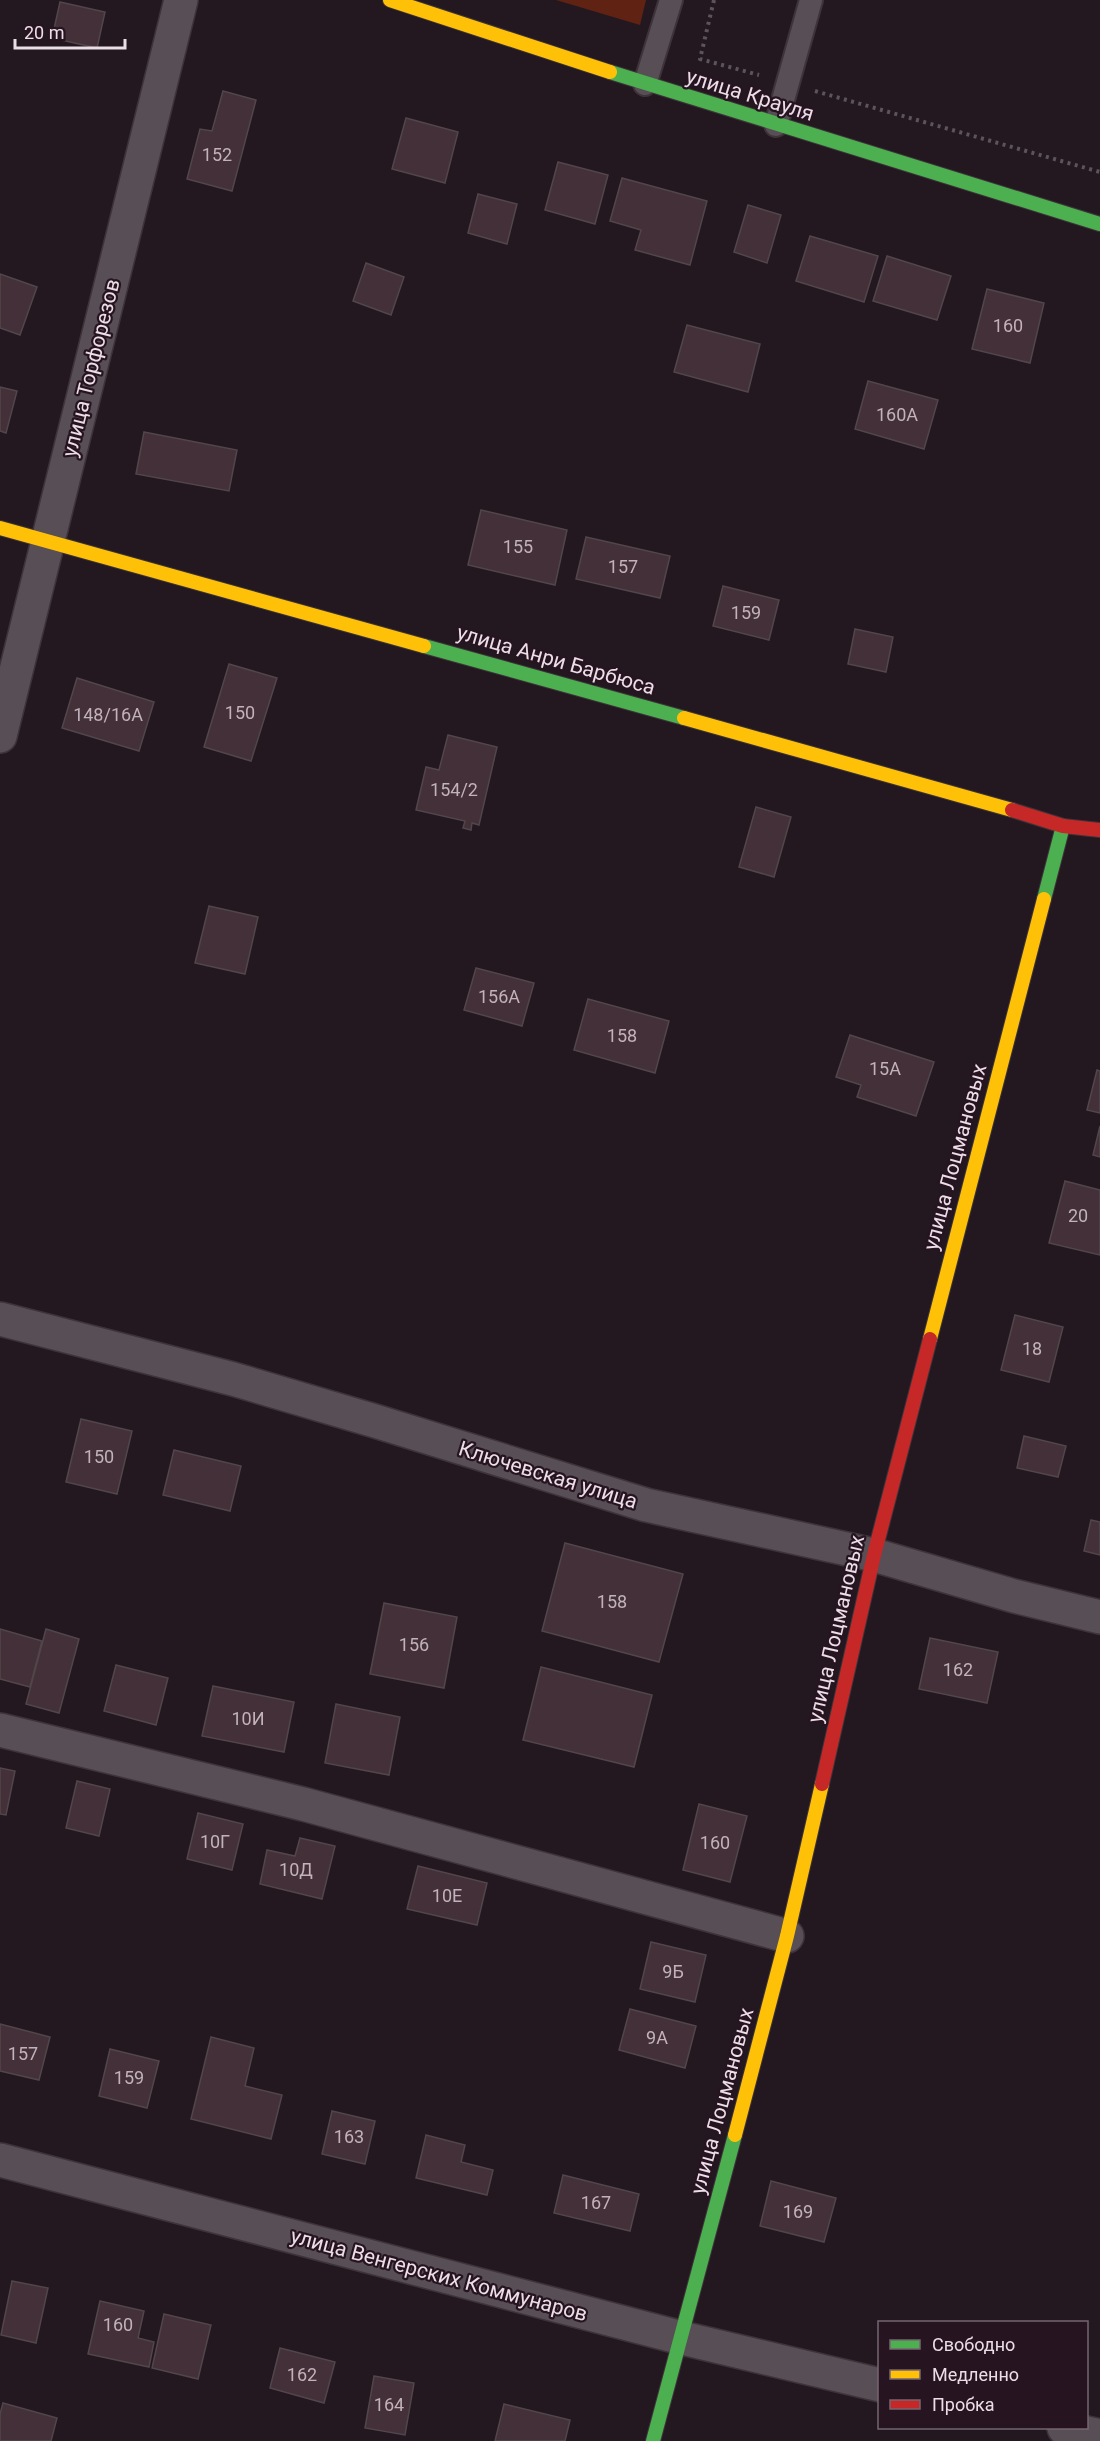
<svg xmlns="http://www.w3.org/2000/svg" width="1100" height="2441" viewBox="0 0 1100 2441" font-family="Roboto,sans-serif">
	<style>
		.green { fill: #602213 }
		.building { fill: #443038; stroke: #51464a; stroke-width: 1.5 }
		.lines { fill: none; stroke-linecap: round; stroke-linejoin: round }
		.lane-casing { stroke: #3d3339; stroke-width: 26 }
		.street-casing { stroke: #3d3339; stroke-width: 36 }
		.fast-casing { stroke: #3d3339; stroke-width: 16 }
		.slow-casing { stroke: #3d3339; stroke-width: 16 }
		.jam-casing { stroke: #3d3339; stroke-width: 16 }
		.path { stroke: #5b5459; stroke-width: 4; stroke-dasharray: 3 4.5; stroke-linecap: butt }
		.lane { stroke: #584e55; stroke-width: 22 }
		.street { stroke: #584e55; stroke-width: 33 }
		.fast { stroke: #4caf50; stroke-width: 14 }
		.slow { stroke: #ffc107; stroke-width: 14 }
		.jam { stroke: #c62828; stroke-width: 14 }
		.labels { text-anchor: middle; stroke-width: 4.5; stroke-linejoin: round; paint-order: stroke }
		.number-label { font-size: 18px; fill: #c2b2bb }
		.street-label { font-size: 21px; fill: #ecdee7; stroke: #271421 }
	</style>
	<rect width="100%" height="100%" fill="#231820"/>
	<polygon class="green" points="556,0 646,0 640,25"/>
	<g class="building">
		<polygon points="60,2 105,12 97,48 52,38"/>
		<polygon points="223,91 256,100 232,191 187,179 200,129 212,131"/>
		<polygon points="406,118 458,132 445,183 392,169"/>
		<polygon points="558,162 608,175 595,224 545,210"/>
		<polygon points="622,178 707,201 690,265 635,250 641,230 610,221"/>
		<polygon points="478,194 517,204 507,244 468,233"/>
		<polygon points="748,205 781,215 767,263 734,252"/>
		<polygon points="810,236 878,256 864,302 796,281"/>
		<polygon points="887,256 951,276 937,320 873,301"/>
		<polygon points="366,263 404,277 391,315 353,301"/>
		<polygon points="0,274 37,287 20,335 0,328"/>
		<polygon points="987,289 1044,303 1030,363 972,349"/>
		<polygon points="687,325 760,344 748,392 674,372"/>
		<polygon points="868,381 938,400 924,449 855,429"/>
		<polygon points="0,387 17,391 6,433 0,431"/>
		<polygon points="144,432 237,450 229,491 136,474"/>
		<polygon points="481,510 567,530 555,585 468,565"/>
		<polygon points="586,537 670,556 660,598 576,579"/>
		<polygon points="723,586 779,600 769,640 713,626"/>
		<polygon points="855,629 893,637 886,672 848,664"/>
		<polygon points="229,664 277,678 251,761 204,747"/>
		<polygon points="77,678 154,702 139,751 62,728"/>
		<polygon points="448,735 497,747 479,825 472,823 471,830 463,828 465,821 416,810 426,767 439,770"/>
		<polygon points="756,807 791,817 774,877 739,867"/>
		<polygon points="209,906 258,917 245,974 195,963"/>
		<polygon points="476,968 534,983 522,1026 464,1010"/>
		<polygon points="588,999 669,1021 655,1073 574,1050"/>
		<polygon points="850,1035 934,1062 916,1116 857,1097 861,1085 836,1077"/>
		<polygon points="1097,1070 1100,1071 1100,1113 1087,1110"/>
		<polygon points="1100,1126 1100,1157 1093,1155"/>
		<polygon points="1065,1181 1100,1190 1100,1255 1049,1243"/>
		<polygon points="1015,1315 1063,1327 1049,1382 1001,1370"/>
		<polygon points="81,1419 132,1431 117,1494 66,1482"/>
		<polygon points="1024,1436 1066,1446 1058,1477 1017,1468"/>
		<polygon points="174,1450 241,1466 230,1511 163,1495"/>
		<polygon points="1091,1520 1100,1522 1100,1555 1084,1551"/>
		<polygon points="565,1543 683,1574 659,1662 542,1631"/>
		<polygon points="384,1603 457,1617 444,1688 370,1674"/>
		<polygon points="0,1629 42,1641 30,1687 0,1679"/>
		<polygon points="46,1629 79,1639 59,1713 26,1704"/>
		<polygon points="930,1638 998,1652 987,1703 919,1689"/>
		<polygon points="116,1665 168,1678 156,1725 104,1711"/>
		<polygon points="541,1667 652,1695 634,1767 523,1740"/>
		<polygon points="213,1686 294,1702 284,1752 202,1736"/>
		<polygon points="336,1704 400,1717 389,1775 325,1763"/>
		<polygon points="0,1768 15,1771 6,1815 0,1814"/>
		<polygon points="77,1781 110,1789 99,1836 66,1828"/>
		<polygon points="699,1804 747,1816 730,1882 683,1870"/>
		<polygon points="198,1813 243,1824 232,1870 187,1859"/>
		<polygon points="300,1838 335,1846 322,1899 260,1884 267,1850 295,1856"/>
		<polygon points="418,1866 487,1883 477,1925 407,1909"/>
		<polygon points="651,1942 706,1955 695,2002 640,1989"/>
		<polygon points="630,2009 696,2026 685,2068 619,2050"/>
		<polygon points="0,2024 50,2037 39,2080 0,2071"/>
		<polygon points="211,2037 254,2048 245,2086 282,2095 271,2139 191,2119"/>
		<polygon points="110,2049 159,2061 147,2108 99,2096"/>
		<polygon points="332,2111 375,2121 365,2164 322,2154"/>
		<polygon points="426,2135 465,2145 461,2162 493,2170 487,2195 416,2178"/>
		<polygon points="563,2175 639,2194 630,2231 554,2213"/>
		<polygon points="771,2181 836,2198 824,2242 760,2226"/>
		<polygon points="12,2281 48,2288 36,2343 1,2335"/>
		<polygon points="100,2301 144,2311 138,2338 154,2342 149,2367 88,2354"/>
		<polygon points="164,2314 211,2325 198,2379 152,2368"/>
		<polygon points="280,2348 335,2362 324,2403 270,2388"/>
		<polygon points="374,2376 414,2383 405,2435 365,2428"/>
		<polygon points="3,2403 57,2418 51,2441 0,2441 0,2414"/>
		<polygon points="504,2404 570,2420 565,2441 495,2441"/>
	</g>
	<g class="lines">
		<defs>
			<g id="lane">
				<polyline points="645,84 671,0"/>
				<polyline points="776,125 811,0"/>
			</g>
			<g id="street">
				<polyline points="0,736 181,0"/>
				<polyline points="0,1319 233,1379 375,1421 646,1505 874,1555 1014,1596 1100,1617"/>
				<polyline points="0,1730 303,1804 787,1936"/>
				<polyline points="0,2160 682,2338 880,2385"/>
				<polyline points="1064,2428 1100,2436"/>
			</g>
			<g id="fast">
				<polyline points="610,72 1100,224"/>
				<polyline points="424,646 684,718"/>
				<polyline points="1044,899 1063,826"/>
				<polyline points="653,2441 735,2135"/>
			</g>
			<g id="slow">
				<polyline points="390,0 610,72"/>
				<polyline points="0,528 424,646"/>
				<polyline points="684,718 1012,810"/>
				<polyline points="930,1339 1044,899"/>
				<polyline points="735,2135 787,1936 822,1784"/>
			</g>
			<g id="jam">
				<polyline points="1012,810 1063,826 1100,830"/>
				<polyline points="822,1784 874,1555 930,1339"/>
			</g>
		</defs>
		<use href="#lane" class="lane-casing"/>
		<use href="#street" class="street-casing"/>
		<use href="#fast" class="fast-casing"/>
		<use href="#slow" class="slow-casing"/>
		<use href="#jam" class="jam-casing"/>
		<g class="path">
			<polyline points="714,0 700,59 759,75"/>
			<polyline points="815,91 1100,172"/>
		</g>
		<use href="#lane" class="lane"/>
		<use href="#street" class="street"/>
		<use href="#fast" class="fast"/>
		<use href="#slow" class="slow"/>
		<use href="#jam" class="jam"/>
	</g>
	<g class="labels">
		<g class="number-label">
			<text x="217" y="161">152</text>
			<text x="1008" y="332">160</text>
			<text x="897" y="421">160А</text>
			<text x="518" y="553">155</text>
			<text x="623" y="573">157</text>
			<text x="746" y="619">159</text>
			<text x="240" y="719">150</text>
			<text x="108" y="721">148/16А</text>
			<text x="454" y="796">154/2</text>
			<text x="499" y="1003">156А</text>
			<text x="622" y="1042">158</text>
			<text x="885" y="1075">15А</text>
			<text x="1078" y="1222">20</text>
			<text x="1032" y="1355">18</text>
			<text x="99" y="1463">150</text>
			<text x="612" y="1608">158</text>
			<text x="414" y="1651">156</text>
			<text x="958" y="1676">162</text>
			<text x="248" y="1725">10И</text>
			<text x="215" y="1848">10Г</text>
			<text x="715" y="1849">160</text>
			<text x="296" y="1876">10Д</text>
			<text x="447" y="1902">10Е</text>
			<text x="673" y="1978">9Б</text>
			<text x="657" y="2044">9А</text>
			<text x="23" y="2060">157</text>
			<text x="129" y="2084">159</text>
			<text x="349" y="2143">163</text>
			<text x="596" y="2209">167</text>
			<text x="798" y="2218">169</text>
			<text x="118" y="2331">160</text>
			<text x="302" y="2381">162</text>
			<text x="389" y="2411">164</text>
		</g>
		<g class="street-label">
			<text transform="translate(750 95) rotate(17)" y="7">улица Крауля</text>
			<text transform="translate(91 368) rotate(-76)" y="7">улица Торфорезов</text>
			<text transform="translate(556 660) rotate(16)" y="7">улица Анри Барбюса</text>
			<text transform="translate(955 1157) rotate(-75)" y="7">улица Лоцмановых</text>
			<text transform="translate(548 1475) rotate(17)" y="7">Ключевская улица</text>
			<text transform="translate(836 1629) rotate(-77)" y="7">улица Лоцмановых</text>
			<text transform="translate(722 2101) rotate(-75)" y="7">улица Лоцмановых</text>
			<text transform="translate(439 2275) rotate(15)" y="7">улица Венгерских Коммунаров</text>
		</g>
	</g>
	<rect x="878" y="2321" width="210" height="108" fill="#271421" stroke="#766570" stroke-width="1.5"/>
	<rect x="890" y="2340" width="30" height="9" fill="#4caf50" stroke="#766570" stroke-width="1.5"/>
	<text x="932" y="2351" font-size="18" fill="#ecdee7">Свободно</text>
	<rect x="890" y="2370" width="30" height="9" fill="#ffc107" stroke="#766570" stroke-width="1.5"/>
	<text x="932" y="2381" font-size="18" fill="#ecdee7">Медленно</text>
	<rect x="890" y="2400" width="30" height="9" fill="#c62828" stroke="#766570" stroke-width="1.5"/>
	<text x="932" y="2411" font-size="18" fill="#ecdee7">Пробка</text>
	<path d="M15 39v9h110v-9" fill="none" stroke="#ecdee7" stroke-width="3"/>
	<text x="24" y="39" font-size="18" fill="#ecdee7" stroke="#271421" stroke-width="4.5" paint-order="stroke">20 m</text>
</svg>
